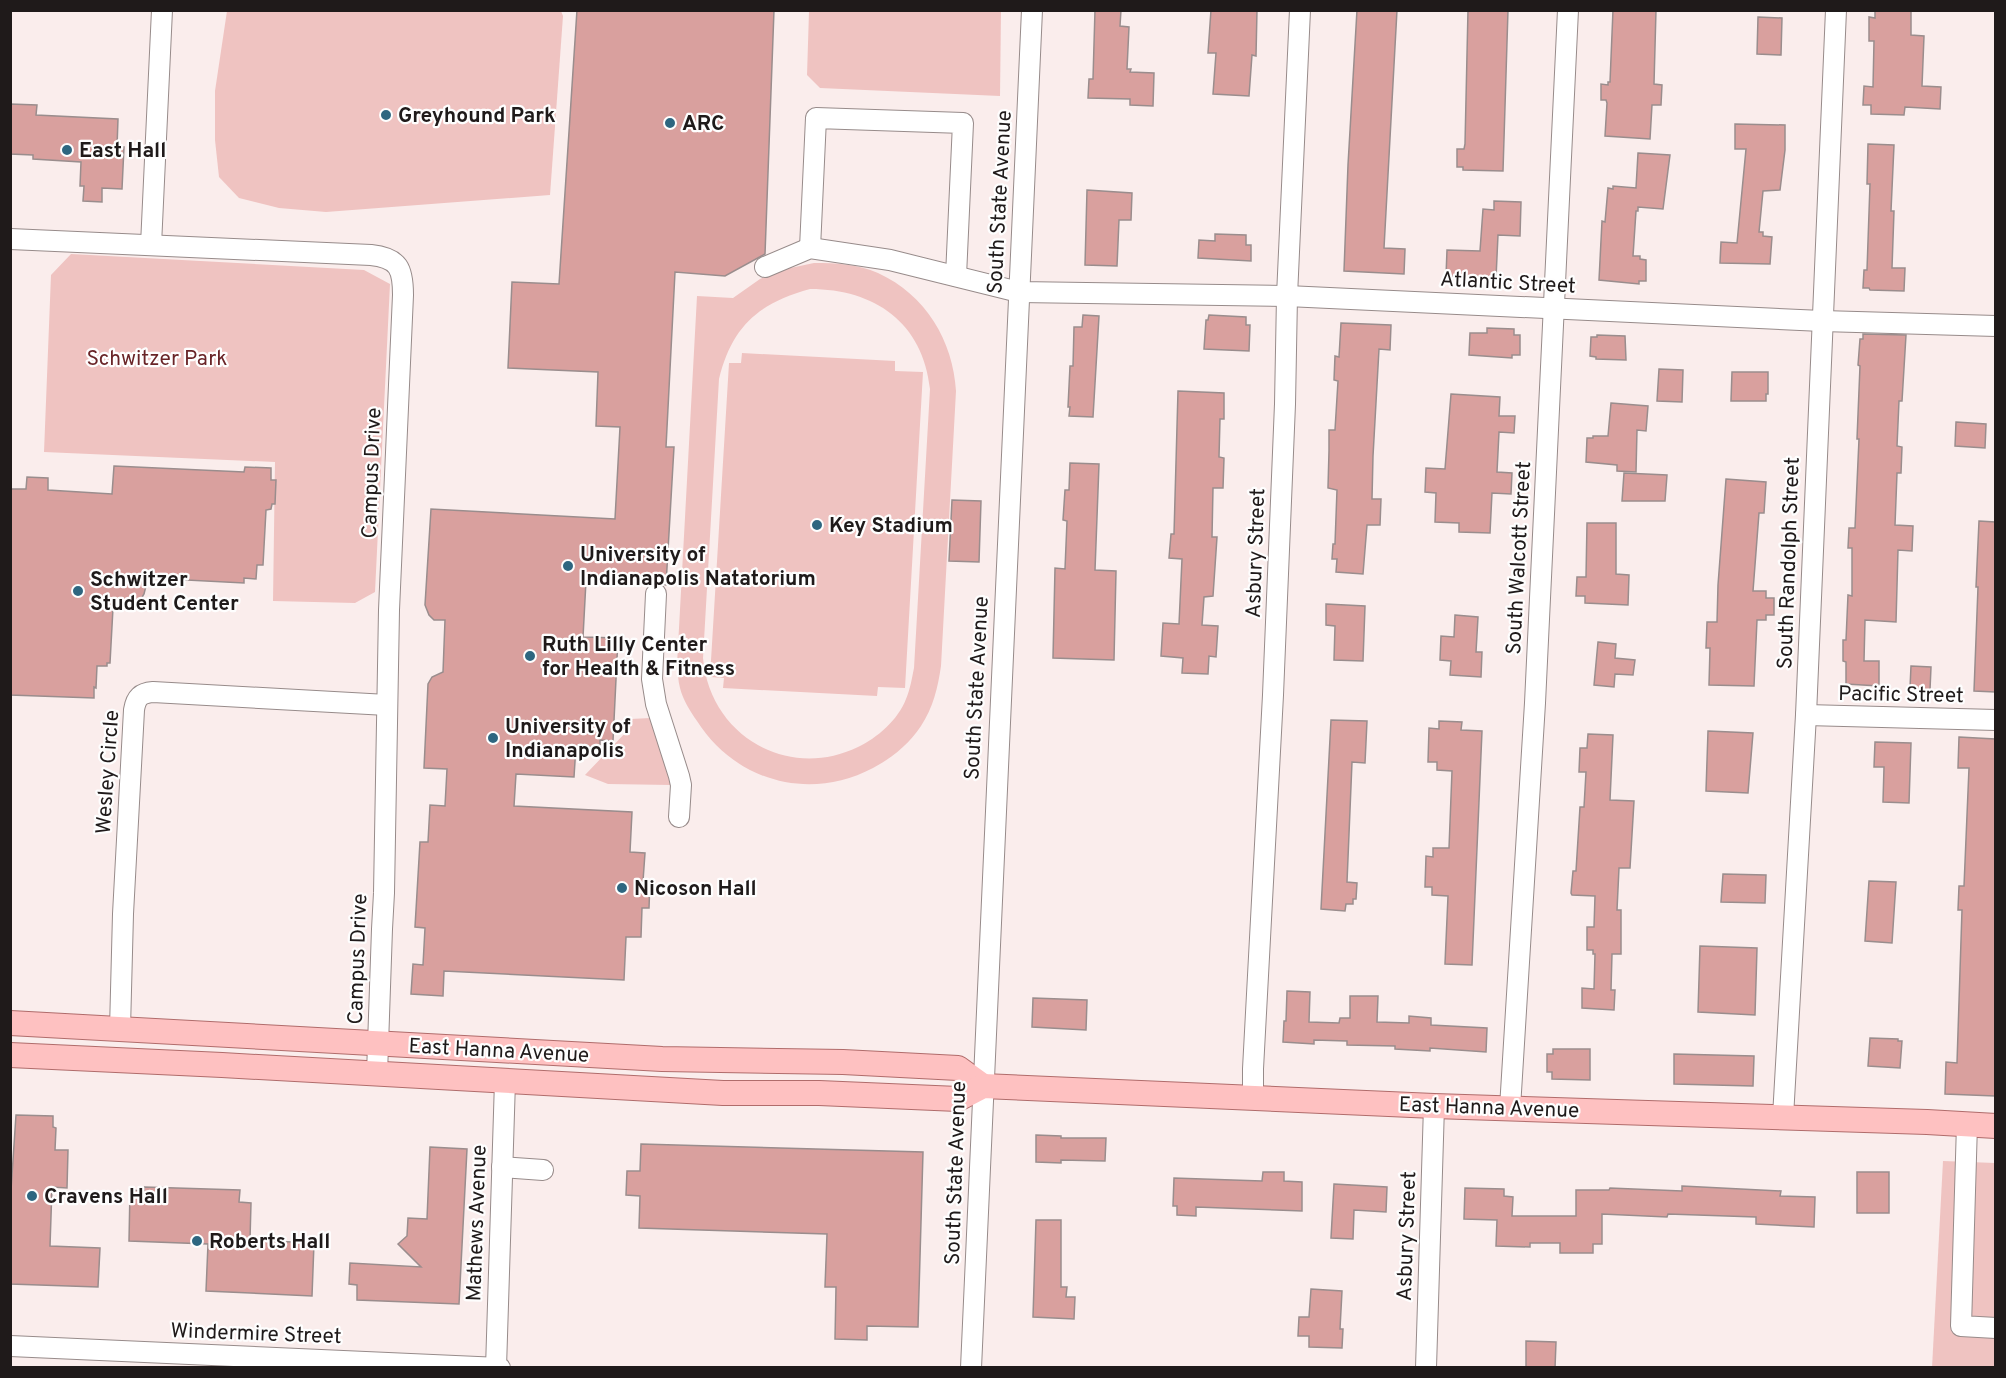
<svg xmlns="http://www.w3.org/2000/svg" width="2006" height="1378" viewBox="0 0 2006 1378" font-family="Overpass,sans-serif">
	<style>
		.green { fill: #efc3c1; fill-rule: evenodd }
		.building { fill: #d9a09e; stroke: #9a8d8d; stroke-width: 1.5 }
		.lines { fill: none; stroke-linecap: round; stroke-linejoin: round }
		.minor-casing { stroke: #978b8a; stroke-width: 22 }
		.major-casing { stroke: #b06c6b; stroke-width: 26 }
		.minor { stroke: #fff; stroke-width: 20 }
		.major { stroke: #fec1c1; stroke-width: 24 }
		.poi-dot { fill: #2e6680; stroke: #fefefe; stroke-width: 2 }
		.labels { text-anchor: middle; stroke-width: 4.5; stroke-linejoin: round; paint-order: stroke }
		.poi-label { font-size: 21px; font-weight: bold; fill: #1f1a1a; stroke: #fefefe; text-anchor: start }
		.street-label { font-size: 21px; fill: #1f1a1a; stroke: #fefefe }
		.park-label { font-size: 21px; fill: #692427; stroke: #fefefe }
	</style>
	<rect width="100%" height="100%" fill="#faedec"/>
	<g class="green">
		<polygon points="227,11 561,11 563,16 550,195 326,212 279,208 239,198 219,177 215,140 215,91"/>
		<polygon points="809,11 1001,11 1000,96 820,88 807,75"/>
		<polygon points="71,254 364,270 390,284 375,592 355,603 273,601 275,462 44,452 51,275"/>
		<path d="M814,263C836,263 858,264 878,273C926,295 953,341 956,391L941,666C938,687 933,708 921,726C909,744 892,758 873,768C809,802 735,781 697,721C690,711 683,700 680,688C678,681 678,673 677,665L697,296L733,298L760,279L781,270ZM810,289C875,289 923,323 930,389L914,668C912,678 910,690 906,699C898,720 877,738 858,747C788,781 710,736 703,658L719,379C732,326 759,303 810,289Z"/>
		<polygon points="742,353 895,361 895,371 923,372 905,688 878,687 877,696 723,688 724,678 710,677 729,363 741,363"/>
		<polygon points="651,718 667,765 671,785 608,784 585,775 630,728 630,719"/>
		<polygon points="1943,1161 1995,1163 1995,1367 1932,1368"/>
	</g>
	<g class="building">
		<polygon points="577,10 774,10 765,254 725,276 675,272 666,447 674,447 666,585 657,582 649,584 586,581 583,637 618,638 613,741 600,740 600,747 576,746 574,777 516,774 514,806 632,812 630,852 645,853 643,881 650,881 649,908 642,908 641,937 626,937 624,980 444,971 443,996 411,994 413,964 423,965 425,928 415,927 420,842 428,842 430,805 445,806 447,769 424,768 428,684 432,677 443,672 445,620 434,620 429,615 425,605 431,509 615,519 620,427 596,426 598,372 508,368 512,282 559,284"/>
		<polygon points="1095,10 1121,10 1120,26 1129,27 1127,69 1131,69 1130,72 1154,73 1153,106 1130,105 1130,99 1088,98 1089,79 1093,79"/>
		<polygon points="1211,10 1257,10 1256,56 1252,55 1249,96 1213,94 1216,53 1208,53"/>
		<polygon points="1357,10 1397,10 1384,248 1405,249 1404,274 1344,271 1348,165"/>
		<polygon points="1468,10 1508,10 1503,171 1463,170 1463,167 1457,167 1457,149 1464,149 1465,144"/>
		<polygon points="1613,10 1656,10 1654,84 1662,85 1661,105 1652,105 1650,139 1605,136 1607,103 1606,100 1601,100 1601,84 1608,85 1608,82 1610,82"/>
		<polygon points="1875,10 1911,10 1911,35 1924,36 1922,86 1941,87 1940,109 1905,107 1904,115 1871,114 1871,105 1863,105 1864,86 1873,87 1874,41 1869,41 1869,17 1875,18"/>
		<polygon points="1758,17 1782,18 1781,55 1757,54"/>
		<polygon points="10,104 37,105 36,115 118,119 117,147 124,147 122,189 102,188 102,202 83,201 84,186 80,186 81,162 33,159 33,155 10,154"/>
		<polygon points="1735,124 1785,125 1785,150 1780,190 1763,191 1759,232 1763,232 1763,236 1772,237 1770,264 1720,263 1721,242 1737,243 1746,149 1735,149"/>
		<polygon points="1868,144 1894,145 1891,211 1894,211 1892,268 1905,268 1904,291 1870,290 1869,288 1863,288 1864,270 1867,270 1870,184 1867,184"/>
		<polygon points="1638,153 1670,155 1663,209 1638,207 1638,211 1636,211 1633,256 1640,256 1640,259 1646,260 1646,281 1639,281 1639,284 1599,280 1602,221 1605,222 1608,188 1613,189 1613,186 1636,188"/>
		<polygon points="1087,190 1132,193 1131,220 1119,220 1117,266 1085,265"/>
		<polygon points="1494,201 1521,202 1520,236 1498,235 1496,278 1446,276 1447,250 1480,251 1483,209 1494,210"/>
		<polygon points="1215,234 1246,235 1246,245 1251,245 1251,261 1198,258 1199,240 1215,241"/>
		<polygon points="1083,315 1099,316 1093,417 1069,416 1070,407 1068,407 1070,366 1073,366 1074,327 1082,327"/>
		<polygon points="1209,315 1246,317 1246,325 1250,325 1249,351 1204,349 1206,320 1208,320"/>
		<polygon points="1341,323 1391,325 1390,350 1379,349 1373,456 1372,499 1381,499 1380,525 1367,525 1363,574 1336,572 1337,559 1332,559 1333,544 1335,544 1337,490 1328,488 1329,451 1329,430 1335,430 1338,381 1334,380 1335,356 1339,357"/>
		<polygon points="1487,328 1514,329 1514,335 1520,335 1520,355 1512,355 1512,358 1469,355 1470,333 1487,333"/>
		<polygon points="1863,334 1906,335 1902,401 1899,401 1897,446 1902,447 1901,473 1897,473 1895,525 1913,526 1912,551 1898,550 1896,622 1865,620 1864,661 1879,661 1879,686 1846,684 1846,662 1843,661 1843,640 1846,640 1848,595 1852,596 1852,548 1848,548 1849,528 1855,528 1859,439 1857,439 1860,366 1858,365 1860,339 1863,339"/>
		<polygon points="1597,335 1625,336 1626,360 1596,359 1596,357 1590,356 1591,337 1597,337"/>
		<polygon points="1659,369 1683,370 1682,402 1657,401"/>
		<polygon points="1732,372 1768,372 1768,394 1766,394 1766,401 1731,401"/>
		<polygon points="1178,391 1224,393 1224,419 1220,419 1219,457 1224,458 1223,488 1213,488 1212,537 1217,537 1213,596 1204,597 1202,625 1218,626 1216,657 1209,656 1208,674 1182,673 1183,658 1161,656 1163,623 1179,624 1182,559 1169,558 1171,534 1174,534"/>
		<polygon points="1451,394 1500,397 1499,416 1515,416 1514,433 1499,432 1497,472 1512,473 1511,494 1492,493 1490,533 1459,532 1459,523 1435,522 1436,493 1425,492 1426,468 1445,469"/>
		<polygon points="1611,403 1648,406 1646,431 1637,430 1636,472 1617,471 1617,465 1586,462 1587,438 1593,438 1593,436 1608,436"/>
		<polygon points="1956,422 1986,424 1985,448 1955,446"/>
		<polygon points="1070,463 1099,464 1095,570 1116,571 1114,660 1053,658 1055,568 1065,569 1067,521 1063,520 1065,490 1069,490"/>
		<polygon points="114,466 244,472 245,467 271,468 271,480 276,480 275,504 272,504 271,509 266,510 263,565 257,565 256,579 244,578 244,583 148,578 144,594 141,599 132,604 113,608 110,663 107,663 107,666 97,666 96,688 94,687 94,698 10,695 10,489 26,489 27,477 48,478 48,490 112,494"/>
		<polygon points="1624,473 1667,475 1665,501 1622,501"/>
		<polygon points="1726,479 1766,482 1764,513 1759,513 1753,591 1766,591 1766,598 1774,598 1774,615 1766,615 1766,620 1757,620 1754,686 1709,685 1710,648 1706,648 1707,622 1717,622 1718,585"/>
		<polygon points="952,500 981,501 979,562 949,561"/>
		<polygon points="1979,521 1995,522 1995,692 1974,691 1978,587 1976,587"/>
		<polygon points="1587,523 1616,523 1616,574 1629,575 1628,605 1585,603 1585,596 1576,596 1577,577 1586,577"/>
		<polygon points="1326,604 1365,606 1363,661 1334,660 1335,626 1326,625"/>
		<polygon points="1455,615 1478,617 1476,652 1482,652 1481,677 1450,675 1451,661 1440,660 1441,636 1454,637"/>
		<polygon points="1598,642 1616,644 1615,658 1635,660 1633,675 1615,674 1614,687 1594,685"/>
		<polygon points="1911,666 1931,667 1930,690 1910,688"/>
		<polygon points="1331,720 1367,721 1365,763 1352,762 1347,882 1357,883 1356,899 1353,899 1353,904 1346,904 1345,911 1321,909"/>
		<polygon points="1439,721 1462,722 1461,730 1482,731 1472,965 1445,964 1448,896 1432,895 1432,887 1425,887 1426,856 1433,857 1433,848 1449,848 1452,771 1437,770 1437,762 1428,762 1429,728 1439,729"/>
		<polygon points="1708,731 1753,733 1748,793 1706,791"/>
		<polygon points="1588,734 1613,735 1610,800 1634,801 1630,868 1619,868 1617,910 1621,910 1621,954 1612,954 1611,990 1615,990 1614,1010 1582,1008 1582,988 1594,989 1595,954 1593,954 1593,950 1587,950 1587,927 1594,927 1595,896 1572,895 1571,893 1573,871 1576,871 1580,807 1584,807 1586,772 1579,772 1580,748 1587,748"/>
		<polygon points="1959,737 1995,739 1995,1096 1945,1094 1946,1062 1957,1063 1962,910 1958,910 1959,886 1964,886 1969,768 1958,768"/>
		<polygon points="1875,742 1911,743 1909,803 1883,802 1884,767 1874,767"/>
		<polygon points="1723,874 1766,875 1765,903 1721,902"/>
		<polygon points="1869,881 1896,882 1892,943 1865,941"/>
		<polygon points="1700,946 1757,948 1755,1015 1698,1012"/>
		<polygon points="1287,991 1310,992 1309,1022 1339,1023 1340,1018 1350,1018 1350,996 1378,996 1377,1022 1409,1023 1409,1016 1431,1018 1431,1025 1487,1028 1486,1052 1430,1048 1430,1051 1395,1049 1395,1046 1347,1045 1347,1041 1314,1040 1314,1044 1283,1042 1284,1021 1286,1021"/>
		<polygon points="1033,998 1087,1000 1086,1030 1032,1027"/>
		<polygon points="1870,1038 1898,1039 1898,1041 1902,1041 1900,1068 1868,1066"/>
		<polygon points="1553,1049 1590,1049 1590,1080 1552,1079 1552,1072 1547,1072 1547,1054 1553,1054"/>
		<polygon points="1674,1054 1754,1056 1753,1086 1674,1084"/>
		<polygon points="16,1115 53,1116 53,1127 56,1128 55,1150 68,1150 67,1188 52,1187 50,1246 100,1248 98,1287 10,1284 10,1205"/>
		<polygon points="1036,1135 1061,1136 1061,1138 1106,1138 1105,1161 1061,1160 1061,1163 1036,1162"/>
		<polygon points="641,1144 923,1152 918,1327 867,1326 867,1340 835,1339 836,1287 825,1287 827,1234 639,1228 640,1196 626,1195 627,1171 640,1171"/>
		<polygon points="430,1147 467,1149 459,1304 357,1300 357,1285 349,1284 350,1263 421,1267 398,1244 407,1236 408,1218 427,1219"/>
		<polygon points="1263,1172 1284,1172 1284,1181 1302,1182 1302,1211 1196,1207 1196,1216 1177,1215 1177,1206 1173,1206 1174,1178 1262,1181"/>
		<rect x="1857" y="1172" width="32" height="41"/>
		<polygon points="1334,1184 1387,1187 1386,1212 1354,1210 1353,1239 1331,1238"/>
		<polygon points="1682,1186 1781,1191 1780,1196 1815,1197 1814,1227 1756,1224 1756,1217 1668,1214 1667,1217 1602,1214 1602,1244 1593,1244 1593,1253 1560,1253 1560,1243 1530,1243 1530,1247 1496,1246 1497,1220 1464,1219 1465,1188 1504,1189 1504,1196 1513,1197 1512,1216 1576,1216 1576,1190 1609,1190 1610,1188 1682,1191"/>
		<polygon points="144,1187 240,1190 239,1202 251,1203 250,1240 314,1243 312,1296 206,1291 208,1244 129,1241 130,1190 144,1191"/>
		<polygon points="1036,1220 1061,1220 1061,1287 1067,1287 1066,1297 1075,1297 1074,1319 1033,1317"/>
		<polygon points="1311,1289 1342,1291 1340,1329 1343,1329 1342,1348 1309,1347 1309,1336 1298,1336 1299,1317 1309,1317"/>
		<polygon points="1526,1341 1556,1342 1555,1368 1526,1368"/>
	</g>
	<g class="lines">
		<defs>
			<g id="minor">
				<path d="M10,239L371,255C399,258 403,269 403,295L389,610L384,893L382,929L377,1074"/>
				<polyline points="151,245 162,10"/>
				<polyline points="810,248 816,118 963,123 956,276"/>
				<polyline points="765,267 810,248 890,260 1019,292 1287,296 1822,321 1996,326"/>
				<polyline points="656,594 652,679 656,704 679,776 681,785 679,817"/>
				<polyline points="1806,715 1996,720"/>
				<path d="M120,1029L123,914L134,710C136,697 141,693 153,692L387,705"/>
				<polyline points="1253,1096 1253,1069 1273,695 1285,404 1287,296 1300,10"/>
				<polyline points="1510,1108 1535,703 1568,10"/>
				<polyline points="1783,1117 1806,715 1836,10"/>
				<polyline points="1967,1124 1961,1326 1996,1328"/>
				<polyline points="502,1167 543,1170"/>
				<polyline points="10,1346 500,1368"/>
				<polyline points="496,1368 505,1081"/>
				<polyline points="971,1368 1032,10"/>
				<polyline points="1426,1368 1434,1106"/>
			</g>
			<g id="major">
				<polyline points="10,1023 662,1059 843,1062 958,1068 983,1086"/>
				<polyline points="10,1055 222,1065 723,1093 819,1093 958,1099 983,1086 1434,1106 1927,1122 1996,1126"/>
			</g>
		</defs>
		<use href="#minor" class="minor-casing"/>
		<use href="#major" class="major-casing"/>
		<use href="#minor" class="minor"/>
		<use href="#major" class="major"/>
	</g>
	<g class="poi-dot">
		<circle cx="386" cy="115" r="6"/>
		<circle cx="670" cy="123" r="6"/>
		<circle cx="67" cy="150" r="6"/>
		<circle cx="817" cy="525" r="6"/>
		<circle cx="568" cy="566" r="6"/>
		<circle cx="78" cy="591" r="6"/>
		<circle cx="530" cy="656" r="6"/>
		<circle cx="493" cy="738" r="6"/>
		<circle cx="622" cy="888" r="6"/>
		<circle cx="32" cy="1196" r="6"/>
		<circle cx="197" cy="1241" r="6"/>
	</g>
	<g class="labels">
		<g class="poi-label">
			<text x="398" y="122">Greyhound Park</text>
			<text x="682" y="130">ARC</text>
			<text x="79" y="157">East Hall</text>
			<text x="829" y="532">Key Stadium</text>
			<text x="580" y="561">University of<tspan x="580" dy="24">Indianapolis Natatorium</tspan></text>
			<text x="90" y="586">Schwitzer<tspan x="90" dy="24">Student Center</tspan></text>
			<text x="542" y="651">Ruth Lilly Center<tspan x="542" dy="24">for Health &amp; Fitness</tspan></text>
			<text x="505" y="733">University of<tspan x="505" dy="24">Indianapolis</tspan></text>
			<text x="634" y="895">Nicoson Hall</text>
			<text x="44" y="1203">Cravens Hall</text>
			<text x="209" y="1248">Roberts Hall</text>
		</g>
		<g class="street-label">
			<text transform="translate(999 202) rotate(-87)" y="7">South State Avenue</text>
			<text transform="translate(1508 282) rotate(3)" y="7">Atlantic Street</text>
			<text transform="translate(371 473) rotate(-88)" y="7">Campus Drive</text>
			<text transform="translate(1255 553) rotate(-88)" y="7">Asbury Street</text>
			<text transform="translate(1518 558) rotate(-87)" y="7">South Walcott Street</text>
			<text transform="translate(1788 563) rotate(-88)" y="7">South Randolph Street</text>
			<text transform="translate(976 688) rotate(-87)" y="7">South State Avenue</text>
			<text transform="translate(1901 694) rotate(1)" y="7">Pacific Street</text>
			<text transform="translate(107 772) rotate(-86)" y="7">Wesley Circle</text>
			<text transform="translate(357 959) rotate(-88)" y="7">Campus Drive</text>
			<text transform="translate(499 1050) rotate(3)" y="7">East Hanna Avenue</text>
			<text transform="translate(1489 1107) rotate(2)" y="7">East Hanna Avenue</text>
			<text transform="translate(955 1173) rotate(-88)" y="7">South State Avenue</text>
			<text transform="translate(476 1223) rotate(-88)" y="7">Mathews Avenue</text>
			<text transform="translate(1406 1236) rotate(-88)" y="7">Asbury Street</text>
			<text transform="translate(256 1333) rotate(2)" y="7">Windermire Street</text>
		</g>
		<g class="park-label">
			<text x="157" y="365">Schwitzer Park</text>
		</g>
	</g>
	<rect width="2006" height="1378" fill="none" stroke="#1f1a1a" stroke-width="24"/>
</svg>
